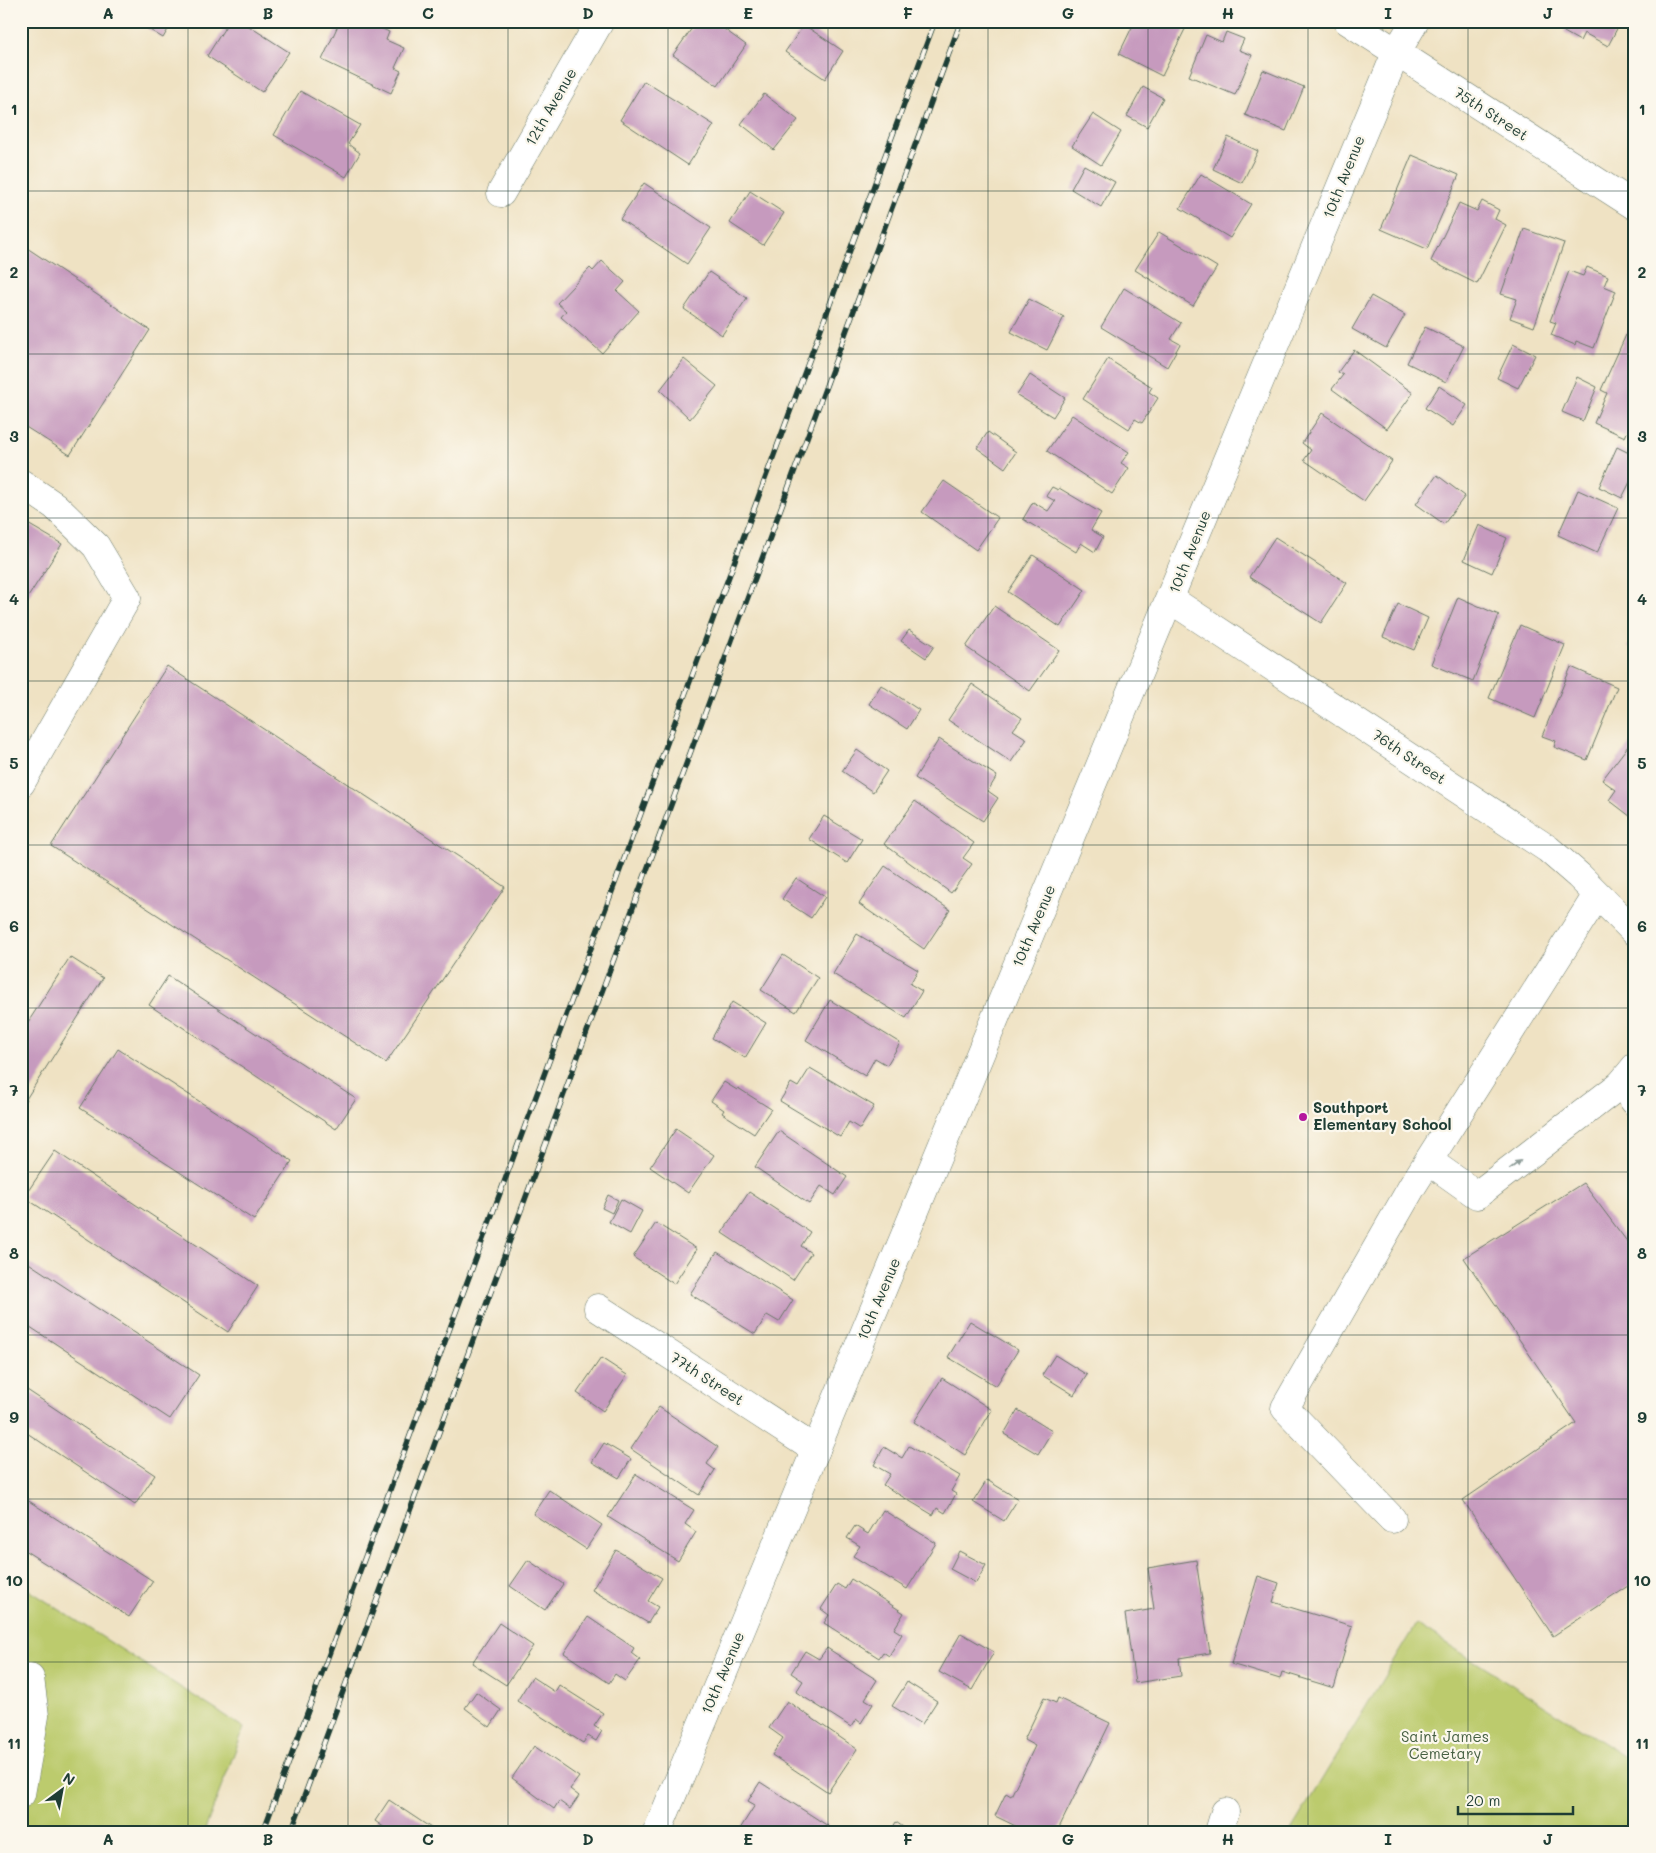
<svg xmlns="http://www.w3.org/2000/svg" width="1656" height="1853" viewBox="0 0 1656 1853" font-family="Mali,sans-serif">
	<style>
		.green { fill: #bccb6d; stroke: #6e8450 }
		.building { fill: #c69abe }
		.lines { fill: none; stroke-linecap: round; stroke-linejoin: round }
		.minor-casing { stroke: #687766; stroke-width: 29 }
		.minor { stroke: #fff; stroke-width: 28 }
		.rail-casing { stroke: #1f3d34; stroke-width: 5.5 }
		.rail { stroke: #fbf7ec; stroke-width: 4; stroke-dasharray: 11; stroke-linecap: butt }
		.oneway { fill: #8f9e9a }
		.grid { fill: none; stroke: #1f3d34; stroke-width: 1; stroke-opacity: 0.55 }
		.poi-dot { fill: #b5179e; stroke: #fbf7ec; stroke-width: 2 }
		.labels { text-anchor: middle; stroke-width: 4.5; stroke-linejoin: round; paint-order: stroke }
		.street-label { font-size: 15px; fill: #1f3d34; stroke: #fbf7ec }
		.poi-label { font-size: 15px; font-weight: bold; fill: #1f3d34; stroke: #fbf7ec; text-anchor: start }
		.park-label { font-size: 15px; fill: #466042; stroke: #fbf7ec }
		.neatline { fill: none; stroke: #1f3d34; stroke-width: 2 }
		.grid-label { font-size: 16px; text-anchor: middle; font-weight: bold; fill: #1f3d34 }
	</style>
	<rect width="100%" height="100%" fill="#fbf7ec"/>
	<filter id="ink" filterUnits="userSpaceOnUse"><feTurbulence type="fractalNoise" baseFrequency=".02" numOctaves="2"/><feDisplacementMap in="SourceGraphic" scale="10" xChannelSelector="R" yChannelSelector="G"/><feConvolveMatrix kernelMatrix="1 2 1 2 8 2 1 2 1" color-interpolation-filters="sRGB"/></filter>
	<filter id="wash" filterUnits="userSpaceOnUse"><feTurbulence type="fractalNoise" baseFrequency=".0096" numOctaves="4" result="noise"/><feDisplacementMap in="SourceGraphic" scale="20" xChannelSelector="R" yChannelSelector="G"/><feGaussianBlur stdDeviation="1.12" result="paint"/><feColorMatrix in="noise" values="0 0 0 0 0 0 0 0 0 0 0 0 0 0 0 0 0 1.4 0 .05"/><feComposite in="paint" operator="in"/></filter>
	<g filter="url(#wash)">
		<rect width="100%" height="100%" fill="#efe2c3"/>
		<g class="green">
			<polygon points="21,1585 244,1728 204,1832 21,1832"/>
			<polygon points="1416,1624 1635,1763 1635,1832 1290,1832"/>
		</g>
		<g id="blocks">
			<g class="building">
				<polygon points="135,21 173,21 163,38"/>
				<polygon points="229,21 241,21 289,52 262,92 207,56"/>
				<polygon points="340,21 366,21 389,32 386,40 404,48 395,68 401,71 391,93 322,60"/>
				<polygon points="697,21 713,21 746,45 718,86 673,55"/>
				<polygon points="1135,21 1189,21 1162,76 1119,54"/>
				<polygon points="1569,21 1621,21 1608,46 1584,33 1580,41 1564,32"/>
				<polygon points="804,25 843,51 825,79 785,52"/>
				<polygon points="1226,32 1244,39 1239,50 1252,55 1235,95 1189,76 1206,35 1222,42"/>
				<polygon points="1263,70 1304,87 1286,131 1245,115"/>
				<polygon points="644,81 714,125 688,165 620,120"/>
				<polygon points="1143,87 1163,98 1147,127 1127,116"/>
				<polygon points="300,91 360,125 348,144 360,153 346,177 274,135"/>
				<polygon points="764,94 798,120 774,150 741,124"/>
				<polygon points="1093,114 1121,132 1101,165 1072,146"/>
				<polygon points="1228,137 1258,151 1242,183 1213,169"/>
				<polygon points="1412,155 1459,175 1427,249 1381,229"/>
				<polygon points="1084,165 1115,182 1101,207 1071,189"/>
				<polygon points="1201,174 1251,204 1230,238 1180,208"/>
				<polygon points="644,183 711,228 687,264 620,219"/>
				<polygon points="750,191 784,213 763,245 730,223"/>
				<polygon points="1482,201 1499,210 1495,219 1506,225 1477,284 1431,261 1459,203 1477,211"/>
				<polygon points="1524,229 1564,243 1534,327 1510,318 1517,299 1501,294"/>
				<polygon points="1159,232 1217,267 1193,306 1135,270"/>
				<polygon points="24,246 150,330 70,455 21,424 21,251"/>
				<polygon points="602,261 625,282 617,291 639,311 602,353 561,317 566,311 557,303 590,268 593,271"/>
				<polygon points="1587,267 1608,276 1604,286 1616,291 1594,348 1576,341 1575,345 1551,335 1556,323 1550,321 1569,271 1583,276"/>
				<polygon points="709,272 747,298 722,335 684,309"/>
				<polygon points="1124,288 1181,323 1171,339 1180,344 1167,367 1101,327"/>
				<polygon points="1371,296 1405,315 1386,348 1352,329"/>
				<polygon points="1029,299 1064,317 1047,350 1011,332"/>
				<polygon points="1635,315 1635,415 1625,437 1594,423 1607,393 1601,390"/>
				<polygon points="1425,327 1464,346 1446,382 1407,363"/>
				<polygon points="1513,344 1535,355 1518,388 1497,378"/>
				<polygon points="1354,350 1413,393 1387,429 1332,389 1343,375 1338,372"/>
				<polygon points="684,359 717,386 690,419 660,390"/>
				<polygon points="1108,359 1152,387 1149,392 1158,398 1142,423 1135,419 1129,429 1083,399"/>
				<polygon points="1030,375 1065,398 1053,417 1017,395"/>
				<polygon points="1577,377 1597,387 1583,421 1562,412"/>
				<polygon points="1439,386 1467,405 1453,426 1425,408"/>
				<polygon points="1322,413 1392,461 1364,501 1304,460 1311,450 1302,443"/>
				<polygon points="1072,415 1129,452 1121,463 1129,468 1112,494 1047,451"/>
				<polygon points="988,432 1016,452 1005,468 977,448"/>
				<polygon points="1617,447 1635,456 1635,472 1622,498 1599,487"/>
				<polygon points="1437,475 1465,496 1444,524 1416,504"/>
				<polygon points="944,481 998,518 976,550 922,512"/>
				<polygon points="1052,487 1058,490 1059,488 1101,513 1091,530 1103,537 1095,552 1081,543 1076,552 1023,519 1033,502 1048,511 1055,501 1046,496"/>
				<polygon points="1578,490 1618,508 1597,553 1558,535"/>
				<polygon points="21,520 62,544 21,608"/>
				<polygon points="1479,525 1507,538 1492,573 1464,560"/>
				<polygon points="1275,537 1347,583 1321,623 1249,577"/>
				<polygon points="1033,555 1085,590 1060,627 1008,592"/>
				<polygon points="1458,597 1499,615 1473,681 1431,664"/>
				<polygon points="1398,604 1428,618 1414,650 1383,637"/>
				<polygon points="994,606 1059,650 1030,691 966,647"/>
				<polygon points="1520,625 1565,645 1535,718 1489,698"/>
				<polygon points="909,630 934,646 926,658 901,641"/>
				<polygon points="1635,634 1635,650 1628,647"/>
				<polygon points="167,666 505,887 386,1063 51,846"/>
				<polygon points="1571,667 1617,687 1587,760 1554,747 1556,741 1542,736"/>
				<polygon points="972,684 1022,718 1013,730 1027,739 1011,762 948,720"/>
				<polygon points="881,685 919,710 907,729 869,704"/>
				<polygon points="1635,737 1635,820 1609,800 1616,790 1602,780"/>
				<polygon points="939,739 997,776 988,791 998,798 983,821 915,778"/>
				<polygon points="857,750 887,771 873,792 842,771"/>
				<polygon points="915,801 974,843 963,858 972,864 951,893 884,844"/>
				<polygon points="824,816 862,839 847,863 809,839"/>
				<polygon points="885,866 950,910 924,949 859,904"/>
				<polygon points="796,878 825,897 811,918 782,899"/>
				<polygon points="857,934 918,970 910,984 922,991 906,1018 833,974"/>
				<polygon points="783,955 818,978 796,1012 761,990"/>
				<polygon points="70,957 103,978 21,1107 21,1033"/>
				<polygon points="168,976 356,1099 336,1129 149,1005"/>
				<polygon points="830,1000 900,1043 887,1065 875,1058 865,1076 806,1040"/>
				<polygon points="732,1002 766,1023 745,1058 712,1038"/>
				<polygon points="118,1049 292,1161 254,1220 80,1108"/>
				<polygon points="810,1068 874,1106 860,1129 849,1122 840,1137 780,1101 791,1083 798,1087"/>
				<polygon points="724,1082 737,1090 738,1088 771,1109 754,1134 722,1113 724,1110 711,1101"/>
				<polygon points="676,1129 714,1155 688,1193 650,1167"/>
				<polygon points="779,1131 847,1177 835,1195 821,1186 809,1204 755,1167"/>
				<polygon points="55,1151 258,1286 228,1332 24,1197"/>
				<polygon points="1583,1183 1635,1252 1635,1582 1553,1636 1463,1500 1576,1423 1464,1258"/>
				<polygon points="749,1192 810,1232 801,1246 811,1253 793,1280 722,1233"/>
				<polygon points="608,1195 618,1200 612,1213 602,1208"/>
				<polygon points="621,1199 642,1211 630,1234 609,1222"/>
				<polygon points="656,1223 697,1249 674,1284 633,1257"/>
				<polygon points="717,1252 793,1300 779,1322 767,1315 755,1334 690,1294"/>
				<polygon points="21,1258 199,1375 170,1419 21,1321"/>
				<polygon points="970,1321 1018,1350 996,1386 948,1357"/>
				<polygon points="1055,1355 1087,1375 1074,1395 1042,1375"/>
				<polygon points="601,1358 627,1375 603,1411 577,1393"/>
				<polygon points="942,1378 992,1410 965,1455 914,1422"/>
				<polygon points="21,1386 155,1475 135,1505 21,1429"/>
				<polygon points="659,1407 718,1447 707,1464 715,1470 699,1495 631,1449"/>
				<polygon points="1018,1410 1052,1431 1038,1454 1004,1434"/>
				<polygon points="604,1443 631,1459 619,1478 592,1462"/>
				<polygon points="909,1446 960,1476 951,1491 956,1494 945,1513 937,1508 933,1515 883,1485 890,1474 874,1465 884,1447 902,1458"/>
				<polygon points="636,1474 694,1510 685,1524 696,1532 678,1561 608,1517"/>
				<polygon points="987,1480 1018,1499 1004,1521 973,1502"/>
				<polygon points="549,1490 602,1525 586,1549 533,1514"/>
				<polygon points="21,1496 153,1581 129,1617 21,1548"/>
				<polygon points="883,1510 936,1543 907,1589 853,1556 860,1546 847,1538 855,1526 868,1534"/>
				<polygon points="616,1550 662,1578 648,1601 658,1607 648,1623 592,1590"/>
				<polygon points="959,1551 986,1565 976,1583 950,1569"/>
				<polygon points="528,1560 563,1584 545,1610 510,1586"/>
				<polygon points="1196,1560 1210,1653 1179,1658 1181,1676 1135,1683 1125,1614 1154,1609 1148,1568"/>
				<polygon points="1258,1576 1279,1583 1273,1602 1352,1626 1334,1688 1282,1672 1280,1679 1231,1664"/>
				<polygon points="851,1579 904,1613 894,1629 902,1634 889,1656 883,1652 879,1658 824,1623 829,1615 821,1609 837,1584 845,1589"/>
				<polygon points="588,1617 634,1648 631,1653 640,1660 625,1681 615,1674 609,1683 564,1653"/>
				<polygon points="499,1623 533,1646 506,1685 472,1663"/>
				<polygon points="961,1633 994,1652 972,1690 939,1672"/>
				<polygon points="827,1648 877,1680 865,1699 873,1704 861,1723 856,1719 851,1727 796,1692 803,1681 791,1673 805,1651 819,1659"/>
				<polygon points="532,1677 555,1692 559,1685 603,1713 594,1726 602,1731 596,1741 588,1736 583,1743 517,1701"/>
				<polygon points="907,1682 937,1701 922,1724 892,1706"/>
				<polygon points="476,1692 501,1710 490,1727 465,1708"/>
				<polygon points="1044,1698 1056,1703 1058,1698 1110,1723 1057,1832 1028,1832 995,1816 1006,1793 1011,1796 1035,1746 1024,1740"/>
				<polygon points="787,1701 857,1749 828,1792 772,1755 783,1738 769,1728"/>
				<polygon points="534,1746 579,1777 570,1789 579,1796 570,1809 559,1801 554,1809 512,1778"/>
				<polygon points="760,1782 828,1826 824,1832 738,1832 755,1805 748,1801"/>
				<polygon points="389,1800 437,1832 383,1832 385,1828 375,1821"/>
				<polygon points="896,1822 910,1832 890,1832"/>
			</g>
		</g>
	</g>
	<g filter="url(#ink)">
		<use href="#blocks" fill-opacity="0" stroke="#687766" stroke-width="1"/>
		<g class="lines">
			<defs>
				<g id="minor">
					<polyline points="1348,21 1635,206"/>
					<polyline points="501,193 600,21"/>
					<polyline points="21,483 55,506 96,546 127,598 21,783"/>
					<polyline points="1170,599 1548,849 1579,876 1635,932"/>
					<polyline points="1635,1067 1621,1084 1635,1102"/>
					<polyline points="1429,1161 1477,1195 1621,1084"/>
					<polyline points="598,1308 816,1450"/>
					<polyline points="1392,1519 1285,1408 1413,1185 1597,895"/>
					<polyline points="21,1794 35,1716 30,1678"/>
					<polyline points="657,1832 1396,53 1415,21"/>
					<polyline points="1219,1832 1225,1812"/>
				</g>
			</defs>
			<use href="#minor" class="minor-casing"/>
			<use href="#minor" class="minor"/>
			<defs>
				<g id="rail">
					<polyline points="263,1832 935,21"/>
					<polyline points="291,1832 961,21"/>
				</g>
			</defs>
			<use href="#rail" class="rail-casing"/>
			<use href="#rail" class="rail"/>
		</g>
		<defs><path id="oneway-solid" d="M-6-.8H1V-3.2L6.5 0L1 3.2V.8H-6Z" transform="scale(1.25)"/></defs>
		<use class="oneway" href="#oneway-solid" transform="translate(1515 1165) rotate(-37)"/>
	</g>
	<path class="grid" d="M188,21V1832M348,21V1832M508,21V1832M668,21V1832M828,21V1832M988,21V1832M1148,21V1832M1308,21V1832M1468,21V1832M21,191H1635M21,354H1635M21,518H1635M21,681H1635M21,845H1635M21,1008H1635M21,1172H1635M21,1335H1635M21,1499H1635M21,1662H1635"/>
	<circle class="poi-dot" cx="1303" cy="1117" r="5"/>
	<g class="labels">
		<g class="street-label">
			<text transform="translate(551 107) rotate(-60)" y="5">12th Avenue</text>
			<text transform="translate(1491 114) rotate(33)" y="5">75th Street</text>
			<text transform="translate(1344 177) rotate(-68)" y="5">10th Avenue</text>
			<text transform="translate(1190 552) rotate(-68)" y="5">10th Avenue</text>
			<text transform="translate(1409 757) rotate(34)" y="5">76th Street</text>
			<text transform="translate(1034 926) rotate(-67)" y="5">10th Avenue</text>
			<text transform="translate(879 1299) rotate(-67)" y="5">10th Avenue</text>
			<text transform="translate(707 1379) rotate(33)" y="5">77th Street</text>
			<text transform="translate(723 1673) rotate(-67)" y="5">10th Avenue</text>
		</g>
		<g class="poi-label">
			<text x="1313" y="1113">Southport<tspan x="1313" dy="17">Elementary School</tspan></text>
		</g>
		<g class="park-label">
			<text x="1445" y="1742">Saint James<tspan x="1445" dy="17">Cemetary</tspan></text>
		</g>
	</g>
	<rect width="1656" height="1853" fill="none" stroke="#fbf7ec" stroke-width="55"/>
	<g transform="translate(62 1790) rotate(32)" stroke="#fbf7ec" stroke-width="4" paint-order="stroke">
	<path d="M0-4L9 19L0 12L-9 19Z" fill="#1f3d34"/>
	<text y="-8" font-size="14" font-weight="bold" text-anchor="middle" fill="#1f3d34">N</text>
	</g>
	<path d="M1458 1806v8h115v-8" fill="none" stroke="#1f3d34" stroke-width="2.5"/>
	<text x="1466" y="1806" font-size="15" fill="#1f3d34" stroke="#fbf7ec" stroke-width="4" paint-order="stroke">20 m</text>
	<rect x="28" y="28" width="1600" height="1798" class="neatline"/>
	<g class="grid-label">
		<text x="108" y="19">A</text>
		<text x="268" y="19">B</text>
		<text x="428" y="19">C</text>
		<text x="588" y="19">D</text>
		<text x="748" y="19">E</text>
		<text x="908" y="19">F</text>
		<text x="1068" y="19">G</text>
		<text x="1228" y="19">H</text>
		<text x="1388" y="19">I</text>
		<text x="1548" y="19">J</text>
		<text x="14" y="115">1</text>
		<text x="1642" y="115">1</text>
		<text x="14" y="278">2</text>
		<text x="1642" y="278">2</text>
		<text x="14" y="442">3</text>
		<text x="1642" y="442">3</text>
		<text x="14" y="605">4</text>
		<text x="1642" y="605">4</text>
		<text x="14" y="769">5</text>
		<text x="1642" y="769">5</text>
		<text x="14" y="932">6</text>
		<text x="1642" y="932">6</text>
		<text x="14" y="1096">7</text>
		<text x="1642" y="1096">7</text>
		<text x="14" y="1259">8</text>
		<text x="1642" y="1259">8</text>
		<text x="14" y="1423">9</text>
		<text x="1642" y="1423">9</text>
		<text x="14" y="1586">10</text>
		<text x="1642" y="1586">10</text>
		<text x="14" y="1749">11</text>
		<text x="1642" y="1749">11</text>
		<text x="108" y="1845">A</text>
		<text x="268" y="1845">B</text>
		<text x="428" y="1845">C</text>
		<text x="588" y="1845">D</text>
		<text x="748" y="1845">E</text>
		<text x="908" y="1845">F</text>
		<text x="1068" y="1845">G</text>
		<text x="1228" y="1845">H</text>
		<text x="1388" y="1845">I</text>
		<text x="1548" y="1845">J</text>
	</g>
</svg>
